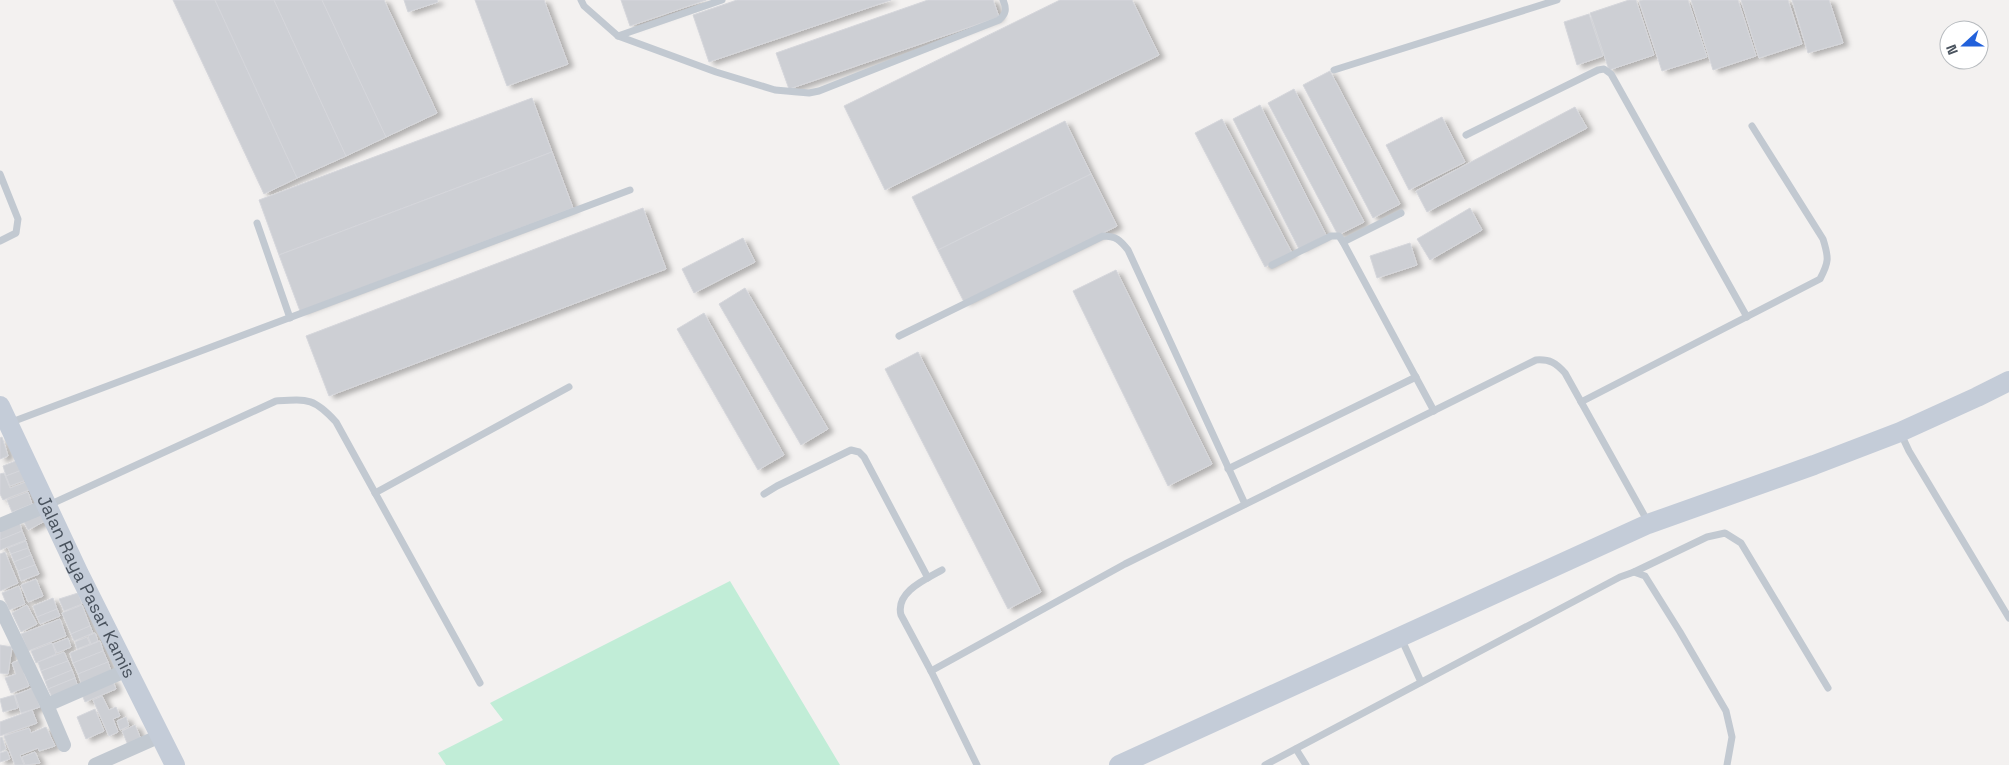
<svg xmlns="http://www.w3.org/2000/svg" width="2009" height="765" viewBox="0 0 2009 765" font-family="'Space Grotesk',sans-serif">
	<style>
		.green { fill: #c1edd7 }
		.building { fill: #cdcfd4; stroke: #d5d6db; filter: url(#shadow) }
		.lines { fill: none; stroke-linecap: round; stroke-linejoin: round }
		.lane { stroke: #c2c9d1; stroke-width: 7 }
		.street { stroke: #c2c9d1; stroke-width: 14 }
		.secondary { stroke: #c4ccd8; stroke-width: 20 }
		.labels { text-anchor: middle; stroke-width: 4.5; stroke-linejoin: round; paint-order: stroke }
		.street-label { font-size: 18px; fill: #49525d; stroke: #fff }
	</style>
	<defs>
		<filter id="shadow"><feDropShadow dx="5.5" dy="3" stdDeviation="2.5" flood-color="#0004"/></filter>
	</defs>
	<rect width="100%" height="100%" fill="#f3f1f0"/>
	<polygon class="green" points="730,581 840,765 446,765 438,753 503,720 490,703"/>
	<g class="building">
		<polygon points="173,0 215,0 297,178 264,194"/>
		<polygon points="215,0 274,0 346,156 297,178"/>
		<polygon points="274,0 322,0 386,137 346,156"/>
		<polygon points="322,0 384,0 437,113 386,137"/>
		<polygon points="404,0 437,0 438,2 408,12"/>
		<polygon points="475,0 544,0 568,64 507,86"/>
		<polygon points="621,0 706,0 630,26"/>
		<polygon points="737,0 891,0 709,62 693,15"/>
		<polygon points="928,0 993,0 999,17 789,89 776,53"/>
		<polygon points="1060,0 1132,0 1159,55 885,190 844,106"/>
		<polygon points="1629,0 1636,0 1654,55 1609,70 1590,13"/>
		<polygon points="1643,0 1688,0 1707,57 1662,71 1639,1"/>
		<polygon points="1691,0 1738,0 1756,56 1713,70"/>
		<polygon points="1741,0 1788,0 1802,44 1759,58"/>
		<polygon points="1792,0 1829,0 1843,43 1808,53"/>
		<polygon points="1589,14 1603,56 1577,65 1564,22"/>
		<polygon points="1330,71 1400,204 1373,218 1303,85"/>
		<polygon points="1294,89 1364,222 1338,235 1268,103"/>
		<polygon points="532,98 552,152 279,255 259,200"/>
		<polygon points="1260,105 1326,235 1299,249 1233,119"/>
		<polygon points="1575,107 1587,128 1427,212 1416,191"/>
		<polygon points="1442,117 1465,162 1409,190 1386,145"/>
		<polygon points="1222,119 1292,253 1265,267 1195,133"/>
		<polygon points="1065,121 1091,174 938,250 912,197"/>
		<polygon points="552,152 573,208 300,311 279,255"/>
		<polygon points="1091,174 1117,226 964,302 938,250"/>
		<polygon points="643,208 666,269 329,396 306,336"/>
		<polygon points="1470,208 1482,230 1430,260 1417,239"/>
		<polygon points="743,238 755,262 694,293 682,269"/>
		<polygon points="1410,243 1417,265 1377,278 1370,256"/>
		<polygon points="1116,270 1212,464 1168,486 1073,291"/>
		<polygon points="745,288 828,429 801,445 719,304"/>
		<polygon points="704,313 784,455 758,470 677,329"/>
		<polygon points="918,352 1041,592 1008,609 885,369"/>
		<polygon points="2,437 8,456 0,459 0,438"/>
		<polygon points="18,460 22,470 6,476 3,466"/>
		<polygon points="22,470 26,480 10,486 6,476"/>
		<polygon points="4,473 10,488 26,482 29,490 3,500 0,494 0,474"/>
		<polygon points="28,492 32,504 12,512 7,500"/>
		<polygon points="42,511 47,520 28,530 24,522"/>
		<polygon points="19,521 22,531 0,540 0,529"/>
		<polygon points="22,531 26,540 0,550 0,540"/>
		<polygon points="26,541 28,548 11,554 8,548"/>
		<polygon points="28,548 31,555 14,562 11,554"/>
		<polygon points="5,552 18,583 0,591 0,554"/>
		<polygon points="31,555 35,565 18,571 14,562"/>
		<polygon points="35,565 39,574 21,581 18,571"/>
		<polygon points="36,579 43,596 28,602 21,585"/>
		<polygon points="19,586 25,604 9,610 2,593"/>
		<polygon points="78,593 82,604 64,611 59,599"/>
		<polygon points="53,598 57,609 37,617 33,606"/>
		<polygon points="27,605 37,624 21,632 12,613"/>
		<polygon points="82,605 90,626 71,634 62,613"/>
		<polygon points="57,609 60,616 40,624 37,617"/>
		<polygon points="60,619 66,636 28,651 21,634"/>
		<polygon points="90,626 93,633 74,641 71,634"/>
		<polygon points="95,633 98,641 91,644 88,636"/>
		<polygon points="87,637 90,644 77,649 75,642"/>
		<polygon points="68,638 71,647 57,653 53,644"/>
		<polygon points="100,641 103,651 73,663 70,653"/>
		<polygon points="52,643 56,654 36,663 31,651"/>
		<polygon points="0,645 12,647 8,674 0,673"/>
		<polygon points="103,651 108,662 78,674 73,663"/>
		<polygon points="64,652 68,661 41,671 38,662"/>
		<polygon points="25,658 29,671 24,673 29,686 11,693 5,678 16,674 12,663"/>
		<polygon points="68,661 72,670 45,681 41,671"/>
		<polygon points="108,662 112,674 82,686 78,674"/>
		<polygon points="72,670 75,678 48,689 45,681"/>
		<polygon points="75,678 78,687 52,697 48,689"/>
		<polygon points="112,679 116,689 85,702 81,692"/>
		<polygon points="33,688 40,707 21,713 15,695"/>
		<polygon points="14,695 18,708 3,712 0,699"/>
		<polygon points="102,696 109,710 116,707 120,716 113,719 118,732 109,736 93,700"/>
		<polygon points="95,709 104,731 86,739 77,717"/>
		<polygon points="32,710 37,723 0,736 0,722"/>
		<polygon points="126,717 129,726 120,730 117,721"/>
		<polygon points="135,725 141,739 128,745 122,731"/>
		<polygon points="46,727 55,746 39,751 38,748 20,755 24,765 15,765 4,736 29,728 31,733"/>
		<polygon points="2,737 6,749 0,752 0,738"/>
		<polygon points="7,751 10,759 0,762 0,753"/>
		<polygon points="35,752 40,763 25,765 22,757"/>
	</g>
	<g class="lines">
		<g class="lane">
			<path d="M581,0L584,6L618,36L716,72L775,90L809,93L819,91L999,20C1006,14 1007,9 1003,0"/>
			<polyline points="618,36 722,0"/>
			<polyline points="1334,70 1557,0"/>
			<polyline points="1466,135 1598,70 1604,69 1611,74 1747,317"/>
			<polyline points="0,174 18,219 16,233 0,241"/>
			<polyline points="257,223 290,318"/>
			<polyline points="1343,242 1401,213"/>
			<polyline points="1272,265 1331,236 1339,236 1343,242 1434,411"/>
			<path d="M899,336L1103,236C1116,236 1120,240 1128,250L1245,504"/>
			<path d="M1581,402L1820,279C1829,262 1829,258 1823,239L1752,126"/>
			<polyline points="9,423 630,190"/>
			<polyline points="1901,434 1909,451 2009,618"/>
			<polyline points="1228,469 1416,377"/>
			<polyline points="375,493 569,387"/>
			<polyline points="764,494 777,486 851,450 859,452 864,457 928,578"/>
			<path d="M49,505L276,401C308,399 314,398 336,422L480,683"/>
			<path d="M942,570C926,579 895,592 901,615L931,671L977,765"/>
			<polyline points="1634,572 1707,537 1725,533 1741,543 1828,688"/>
			<polyline points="1401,638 1421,682"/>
			<path d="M931,671L1125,564L1536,360C1550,359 1556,363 1565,373L1648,522"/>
			<polyline points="1296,749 1306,765"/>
			<polyline points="1265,765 1620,577 1634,572 1645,576 1680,632 1726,711 1732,737 1727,765"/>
		</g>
		<g class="street">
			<polyline points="0,525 48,505"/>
			<polyline points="0,607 47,705 64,745"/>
			<polyline points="47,705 127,670"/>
			<polyline points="95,765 160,736"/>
		</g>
		<g class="secondary">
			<path id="s1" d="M0,406L79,574L175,765"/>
			<polyline points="1119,765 1648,524 1814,465 1900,432 1977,397 2009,381"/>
		</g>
	</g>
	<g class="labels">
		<g class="street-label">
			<text dy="6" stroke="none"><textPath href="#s1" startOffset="200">Jalan Raya Pasar Kamis</textPath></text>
		</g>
	</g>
	<g transform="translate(1964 45) rotate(249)"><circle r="24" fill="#ffffff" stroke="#b6babe"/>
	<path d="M0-4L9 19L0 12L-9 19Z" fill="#2261db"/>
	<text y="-8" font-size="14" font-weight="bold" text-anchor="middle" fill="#49525d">N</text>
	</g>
</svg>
